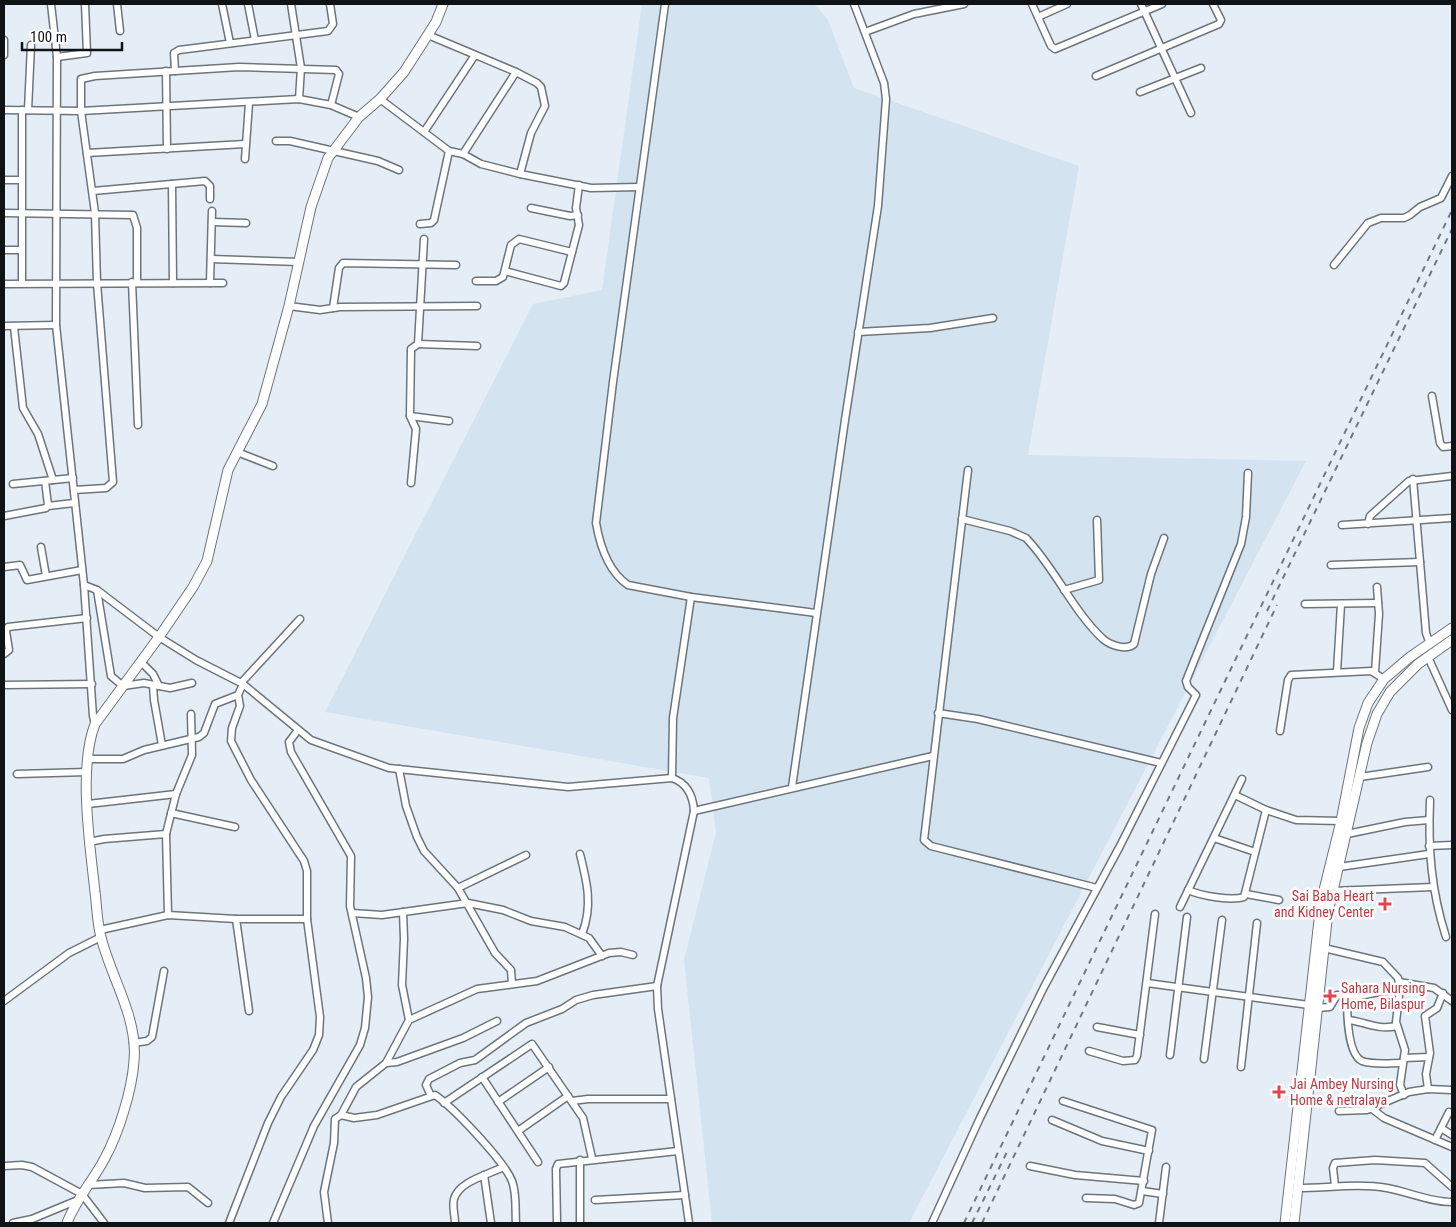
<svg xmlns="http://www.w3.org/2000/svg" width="1456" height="1227" viewBox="0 0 1456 1227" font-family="'Roboto Condensed',sans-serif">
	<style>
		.built { fill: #d4e3f0 }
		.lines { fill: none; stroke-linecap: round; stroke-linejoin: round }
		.street-casing { stroke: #6d757c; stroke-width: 9 }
		.secondary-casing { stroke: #6d757c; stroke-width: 11 }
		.street { stroke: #fff; stroke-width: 6 }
		.secondary { stroke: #fff; stroke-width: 9 }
		.rail { stroke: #73797e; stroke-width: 2; stroke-dasharray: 6 6; stroke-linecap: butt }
		.health-dot { fill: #e0444e; stroke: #fff; stroke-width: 2 }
		.labels { text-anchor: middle; stroke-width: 5; stroke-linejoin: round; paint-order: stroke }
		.health-label { font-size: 14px; fill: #be3a42; stroke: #fff; text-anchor: start }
	</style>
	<rect width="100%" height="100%" fill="#e5eef6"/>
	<polygon class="built" points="642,4 814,4 828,20 854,88 1079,166 1028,455 1306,461 909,1223 712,1223 684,960 716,832 709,778 325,712 533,304 602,290"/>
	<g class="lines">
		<defs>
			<g id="street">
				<polyline points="51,4 57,57 56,325 84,585 93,716 95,724"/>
				<polyline points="117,4 120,31"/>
				<polyline points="222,4 230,43"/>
				<polyline points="248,4 255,40"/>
				<polyline points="291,4 301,68 299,99"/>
				<path d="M665,4L613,382L596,523C600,546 609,572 628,585L691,597L816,613"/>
				<polyline points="1032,4 1051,46 1055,49 1162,4"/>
				<polyline points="1141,4 1191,113"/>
				<polyline points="1038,17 1067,4"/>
				<polyline points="865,32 914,14 964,4"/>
				<polyline points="428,35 516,72 537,83 541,87 545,106 531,133 520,174"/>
				<polyline points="4,40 4,55"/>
				<polyline points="57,57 87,53 85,4"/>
				<polyline points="166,71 167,149"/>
				<polyline points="175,71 174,53 179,50 328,31 333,24 330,4"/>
				<polyline points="1096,76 1219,24 1221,20 1213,4"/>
				<polyline points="1140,92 1201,68"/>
				<polyline points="380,99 449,151 463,154 481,164 520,174 591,188 639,187"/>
				<polyline points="4,110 81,111 299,99 331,105 359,117"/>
				<polyline points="28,110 31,45"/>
				<polyline points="424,132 475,55"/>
				<polyline points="276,141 290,141 378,161 399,170"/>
				<polyline points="87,153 245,144"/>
				<polyline points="463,154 516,72"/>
				<polyline points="245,159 249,103"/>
				<polyline points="4,180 21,180"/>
				<polyline points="172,184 173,283"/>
				<polyline points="93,191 205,181 210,186 210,199"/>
				<polyline points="531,208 570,216 578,215"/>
				<polyline points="4,213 133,215 137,228 137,282"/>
				<polyline points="212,222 246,223"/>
				<polyline points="420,224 431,223 434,220 449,151"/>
				<polyline points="4,250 21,250"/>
				<polyline points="211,259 299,262"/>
				<polyline points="1334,265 1368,223 1381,218 1404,218 1410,215 1420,207 1441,198 1452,176"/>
				<polyline points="505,271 561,286 564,283 579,225 576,208 579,185"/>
				<polyline points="476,281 496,281 503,277 511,245 519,239 572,252"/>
				<polyline points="132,282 138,425"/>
				<polyline points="22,283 22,110"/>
				<polyline points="210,283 212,211"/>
				<polyline points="4,284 223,283"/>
				<polyline points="289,306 320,310 340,307 477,306"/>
				<polyline points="333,308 339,268 343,263 456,265"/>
				<polyline points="4,326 56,325"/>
				<polyline points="14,327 23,408 38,434 53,480"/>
				<polyline points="858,332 930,328 993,318"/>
				<polyline points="418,344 477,346"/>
				<polyline points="1432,396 1440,443 1443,447 1452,446"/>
				<polyline points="410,416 449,421"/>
				<polyline points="237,452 273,466"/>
				<polyline points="968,470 924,840 931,846 1097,888"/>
				<polyline points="1413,479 1426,633 1430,644"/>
				<polyline points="411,483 416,429 410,416 411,349 418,344 424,239"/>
				<polyline points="13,484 73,478"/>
				<polyline points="74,490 106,488 113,482 97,283 95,213 81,111 81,79 95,76 239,67 336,70 339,74 331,105"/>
				<polyline points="48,506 74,503"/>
				<polyline points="4,516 46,508 48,505 45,481"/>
				<path d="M962,519L1010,531L1026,538C1055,568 1072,610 1103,639C1110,645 1126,651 1134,644L1151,574L1164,538"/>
				<polyline points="1368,524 1370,516 1409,481 1452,476"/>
				<polyline points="1342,525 1452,518"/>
				<polyline points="41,547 46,576"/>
				<polyline points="1331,565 1420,562"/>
				<polyline points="4,567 20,565 27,580 82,570"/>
				<path d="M84,585L97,590L159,637L196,660L243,684L311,740L389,768L568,787L672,778C687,783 693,795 694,811L657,986L658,1009L689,1223"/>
				<polyline points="97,590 111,676 123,686 144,683 170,688 192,683"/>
				<polyline points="1064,590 1099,580 1097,520"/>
				<polyline points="1305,604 1378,603"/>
				<polyline points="4,654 9,650 6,631 8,627 87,618"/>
				<polyline points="1428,657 1452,710"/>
				<polyline points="141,662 153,674 159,686"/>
				<polyline points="1337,672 1341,604"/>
				<polyline points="1375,672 1379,614 1377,587"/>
				<polyline points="241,683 300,619"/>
				<polyline points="4,685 92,684"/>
				<polyline points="153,685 154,700 162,745"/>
				<polyline points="938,713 978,719 1161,763"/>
				<polyline points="1280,731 1288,680 1291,675 1371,671 1384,679"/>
				<polyline points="89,759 123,759 144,750 199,737 204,733 215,704 238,695"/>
				<polyline points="399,769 406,806 417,837 424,851 458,888 495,953 511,970 512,984"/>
				<polyline points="17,774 87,772"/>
				<polyline points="1360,777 1428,767"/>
				<polyline points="672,778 673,718 691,597"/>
				<polyline points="792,787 845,420 878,206 886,99 884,83 854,4"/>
				<polyline points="1235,795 1266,810 1296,820 1341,821"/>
				<path d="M1430,800C1428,849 1431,890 1446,937"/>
				<polyline points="88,804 176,794"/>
				<polyline points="694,811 933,756"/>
				<polyline points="171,813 235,827"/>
				<polyline points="1347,834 1405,822 1429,820"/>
				<polyline points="1214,838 1255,852"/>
				<polyline points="89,842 104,839 166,834"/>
				<polyline points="1429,846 1452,845"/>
				<path d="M580,854C587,882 593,906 582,934"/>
				<polyline points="1339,867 1429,854"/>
				<polyline points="458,888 526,855"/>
				<path d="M1188,890C1201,896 1232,901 1244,897L1266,810"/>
				<polyline points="1332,891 1433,887"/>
				<polyline points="1246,894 1279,900"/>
				<polyline points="1180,907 1242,779"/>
				<polyline points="403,912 404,939 402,985 409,1020"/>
				<polyline points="352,913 382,915 468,903 503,910 531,921 565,927 589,938 602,956"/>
				<polyline points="168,915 166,834 176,794 192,755 191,714"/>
				<polyline points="236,919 249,1011"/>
				<polyline points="100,930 168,915 236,919 307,919"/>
				<polyline points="1324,948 1383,962 1398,978 1400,987 1396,1022 1405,1050 1400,1085 1404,1095"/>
				<polyline points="1399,982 1434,988 1452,1001"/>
				<polyline points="1147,983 1309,1005"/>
				<path d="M1347,997C1347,1011 1347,1054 1362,1061C1373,1065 1390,1063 1402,1063"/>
				<polyline points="4,1001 69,953 101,937"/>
				<polyline points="1317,1008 1330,1007 1337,995 1359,996 1400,988"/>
				<path d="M1349,1020C1369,1023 1377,1030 1397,1026"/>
				<polyline points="1097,1027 1140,1035"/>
				<polyline points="133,1043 147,1041 152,1037 164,971"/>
				<polyline points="1089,1051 1123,1061 1135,1060 1137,1056 1155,914"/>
				<polyline points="1170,1055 1187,917"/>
				<polyline points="1404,1058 1429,1057"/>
				<polyline points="1204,1059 1222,920"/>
				<polyline points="386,1063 397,1062 463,1038 497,1021"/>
				<polyline points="1241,1067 1257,923"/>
				<polyline points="482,1077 538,1162"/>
				<polyline points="1428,1089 1426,1074 1430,1053 1425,1016 1437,1008 1443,993"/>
				<polyline points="431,1096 426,1085 429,1079 460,1063 475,1060 526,1023 562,1009 576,1000 593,995 657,986"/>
				<polyline points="572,1101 588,1099 671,1099"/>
				<polyline points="1063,1101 1152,1130 1139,1203 1134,1205 1115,1199 1086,1198"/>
				<polyline points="498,1102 549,1067"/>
				<polyline points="444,1103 532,1044 583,1118 592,1158"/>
				<polyline points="1371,1108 1384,1118 1452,1147"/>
				<polyline points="1339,1111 1367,1110 1409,1092 1428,1089 1452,1090"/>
				<polyline points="341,1115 356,1087 386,1063 409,1020 477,989 537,981 609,953 621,952 633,955"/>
				<polyline points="1052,1120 1102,1141 1149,1151"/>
				<polyline points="1441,1128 1452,1135"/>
				<polyline points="518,1131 568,1096"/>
				<polyline points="1435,1140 1449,1112"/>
				<polyline points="580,1160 580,1223"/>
				<polyline points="4,1166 22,1165 32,1167 82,1194 104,1223"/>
				<polyline points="1030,1166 1075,1175 1144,1181"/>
				<polyline points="484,1175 491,1223"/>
				<polyline points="88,1185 124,1183 145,1188 188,1187 208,1203"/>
				<polyline points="1335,1186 1333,1168 1335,1163 1375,1160 1425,1163 1452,1187"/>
				<path d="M1298,1188C1327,1188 1358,1183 1387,1188C1409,1192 1429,1202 1452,1202"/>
				<polyline points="1142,1191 1163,1194"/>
				<polyline points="595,1200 685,1195"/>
				<polyline points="13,1223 32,1219 78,1200"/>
				<polyline points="229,1223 268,1123 281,1097 313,1050 319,1035 320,1017 307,919 307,871 304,861 251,780 231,741 232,728 240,706 238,695 243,684"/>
				<polyline points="273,1223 314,1126 360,1045 365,1028 368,997 366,978 350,906 351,856 291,752 289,742 298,730"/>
				<path d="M328,1223L324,1192L334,1143L335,1119L341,1115L354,1118L377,1115L435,1095C454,1108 504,1161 512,1181C517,1194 515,1210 516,1223"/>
				<path d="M455,1223C455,1216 452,1206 454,1199C459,1181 488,1175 503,1167"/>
				<polyline points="557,1223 556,1169 558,1164 678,1151"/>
				<polyline points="932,1223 980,1118 1044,987 1120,846 1196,695 1188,687 1186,681 1241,544 1246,517 1248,473"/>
				<polyline points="1159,1223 1166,1167"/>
			</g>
			<g id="secondary">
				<path d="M67,1223C76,1199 93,1181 105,1158C119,1132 132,1090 134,1061C138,1017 111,978 101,937C97,923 97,907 95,892C90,845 78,768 95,724L159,637L193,587L207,561L228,470L262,404L289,306L311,207L328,158L359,117L380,99L404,72L436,22L443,4"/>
				<polyline points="1285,1223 1321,902 1341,821 1359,728 1368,703 1384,679 1410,657 1452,628"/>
				<polyline points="1294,1223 1328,912 1367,743 1377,714 1390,692 1418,664 1452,640"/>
			</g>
		</defs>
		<use href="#street" class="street-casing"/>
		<use href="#secondary" class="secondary-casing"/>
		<use href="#street" class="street"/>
		<use href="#secondary" class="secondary"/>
		<g class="rail">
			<polyline points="1267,611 1452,229"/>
			<polyline points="964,1223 1452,210"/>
			<polyline points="972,1223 1009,1148"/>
			<polyline points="982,1223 1277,605"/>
		</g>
	</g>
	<g class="health-dot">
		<path d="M1382.5 896.5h5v5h5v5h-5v5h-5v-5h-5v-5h5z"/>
		<path d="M1327.5 988.5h5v5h5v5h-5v5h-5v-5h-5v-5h5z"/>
		<path d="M1276.5 1084.5h5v5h5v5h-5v5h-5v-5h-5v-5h5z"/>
	</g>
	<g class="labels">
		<g class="health-label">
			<text x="1374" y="901" text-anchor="end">Sai Baba Heart<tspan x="1374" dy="16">and Kidney Center</tspan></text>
			<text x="1341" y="993">Sahara Nursing<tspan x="1341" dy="16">Home, Bilaspur</tspan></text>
			<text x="1290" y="1089">Jai Ambey Nursing<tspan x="1290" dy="16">Home &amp; netralaya</tspan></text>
		</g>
	</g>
	<rect width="1456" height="1227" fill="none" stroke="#101315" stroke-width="10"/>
	<path d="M22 42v8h100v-8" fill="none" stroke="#101315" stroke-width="2.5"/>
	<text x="30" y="42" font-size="15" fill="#101315" stroke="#ffffff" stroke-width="4" paint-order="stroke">100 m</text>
</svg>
